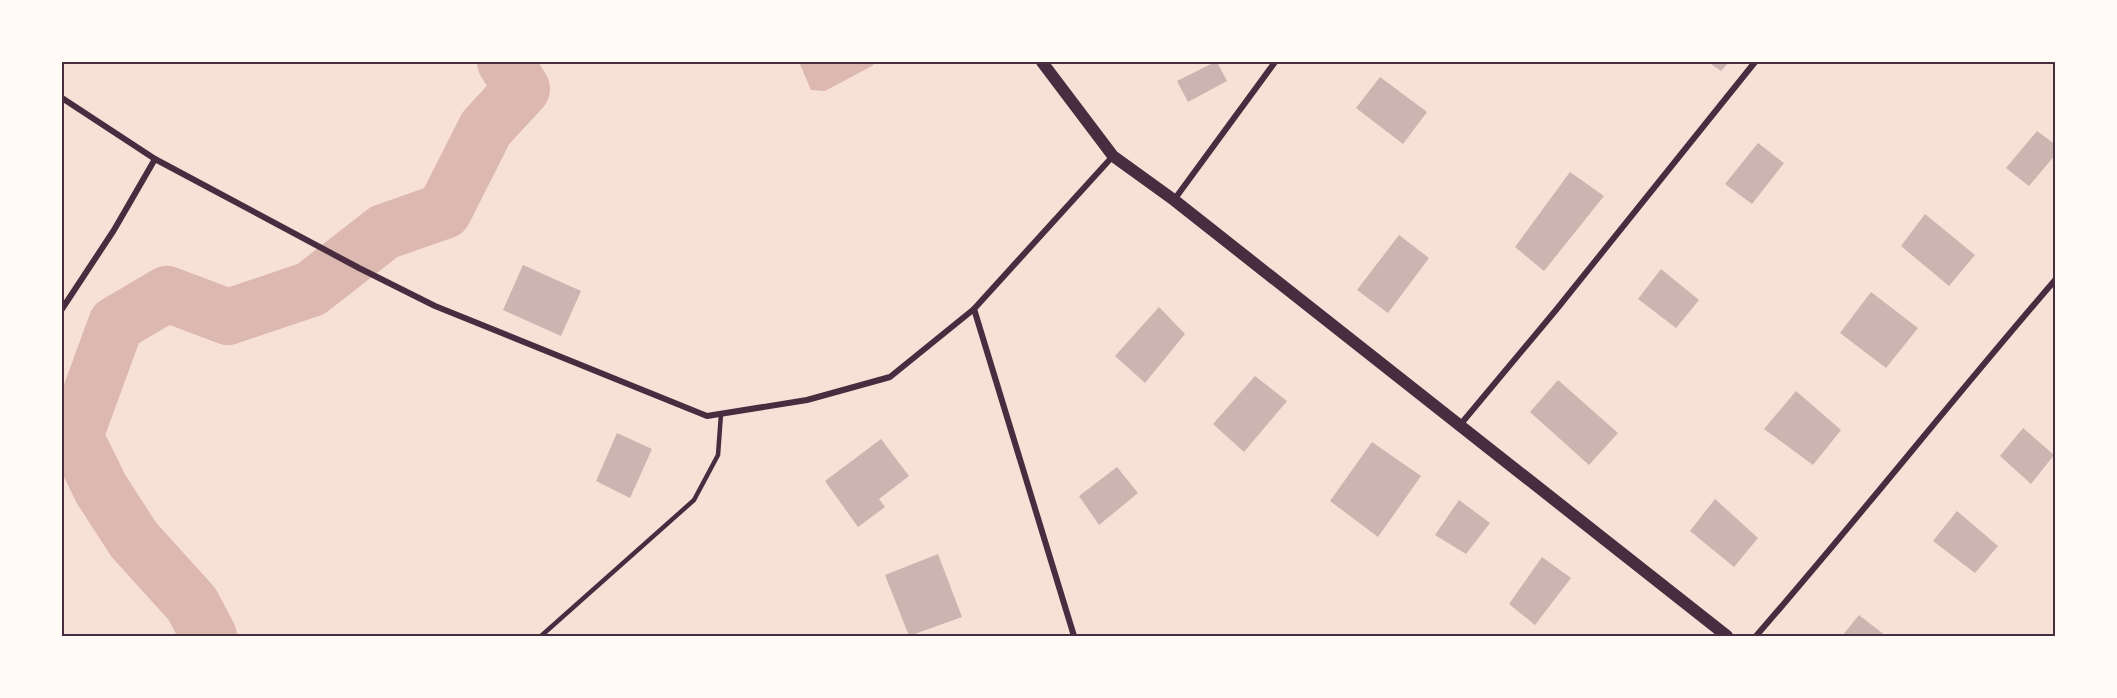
<svg xmlns="http://www.w3.org/2000/svg" width="2117" height="698" viewBox="0 0 2117 698" font-family="'Alegreya Sans',sans-serif">
	<style>
		.water { fill: #dcb8b0 }
		.lines { fill: none; stroke-linecap: round; stroke-linejoin: round }
		.river { stroke: #dcb8b0; stroke-width: 56 }
		.building { fill: #ccb4b1 }
		.service { stroke: #4a2c40; stroke-width: 4.5 }
		.minor { stroke: #4a2c40; stroke-width: 6 }
		.secondary { stroke: #4a2c40; stroke-width: 12 }
		.neatline { fill: none; stroke: #4a2c40; stroke-width: 2 }
	</style>
	<rect width="100%" height="100%" fill="#f7e1d7"/>
	<polygon class="water" points="799,62 876,62 872,66 825,91 811,90"/>
	<g class="lines">
		<polyline class="river" points="209,636 192,604 134,540 101,489 75,436 116,324 167,294 228,317 311,289 384,232 444,211 486,128 522,89 505,62"/>
	</g>
	<g class="building">
		<polygon points="1215,62 1217,62 1227,81 1188,102 1177,81"/>
		<polygon points="1708,62 1729,62 1721,71"/>
		<polygon points="1380,77 1427,112 1403,144 1356,108"/>
		<polygon points="2037,131 2056,145 2056,154 2029,186 2006,168"/>
		<polygon points="1758,143 1784,163 1752,204 1725,184"/>
		<polygon points="1570,172 1604,196 1544,271 1515,247"/>
		<polygon points="1925,214 1975,255 1949,286 1901,246"/>
		<polygon points="1399,235 1429,258 1388,313 1357,290"/>
		<polygon points="523,265 581,291 561,336 503,310"/>
		<polygon points="1661,269 1699,300 1676,328 1638,299"/>
		<polygon points="1871,292 1918,328 1886,368 1840,333"/>
		<polygon points="1159,307 1185,334 1145,383 1115,356"/>
		<polygon points="1255,376 1287,401 1244,452 1213,424"/>
		<polygon points="1558,380 1618,433 1589,465 1530,412"/>
		<polygon points="1796,391 1841,430 1813,465 1764,429"/>
		<polygon points="2023,428 2054,455 2031,484 2000,456"/>
		<polygon points="617,433 652,449 630,498 596,481"/>
		<polygon points="881,439 909,476 879,499 885,507 858,527 825,481"/>
		<polygon points="1372,442 1421,476 1378,537 1330,501"/>
		<polygon points="1117,467 1138,493 1099,525 1079,496"/>
		<polygon points="1715,499 1758,538 1734,567 1690,531"/>
		<polygon points="1459,500 1490,523 1466,554 1435,535"/>
		<polygon points="1957,511 1998,546 1975,573 1933,541"/>
		<polygon points="938,554 962,617 909,636 885,575"/>
		<polygon points="1542,557 1571,578 1535,625 1509,604"/>
		<polygon points="1859,615 1886,636 1842,636"/>
	</g>
	<g class="lines">
		<polyline class="service" points="541,636 694,500 718,455 721,414"/>
		<g class="minor">
			<polyline points="62,98 155,159 359,268 435,306 707,416 807,400 890,377 974,309 1113,156"/>
			<polyline points="1174,200 1275,62"/>
			<polyline points="62,309 114,230 155,159"/>
			<polyline points="974,309 1074,636"/>
			<polyline points="1460,425 1556,310 1755,62"/>
			<path d="M1756,636C1858,519 1954,397 2056,279"/>
		</g>
		<polyline class="secondary" points="1042,62 1113,156 1174,200 1727,636"/>
	</g>
	<rect width="2117" height="698" fill="none" stroke="#fffaf5" stroke-width="126"/>
	<rect x="63" y="63" width="1991" height="572" class="neatline"/>
</svg>
